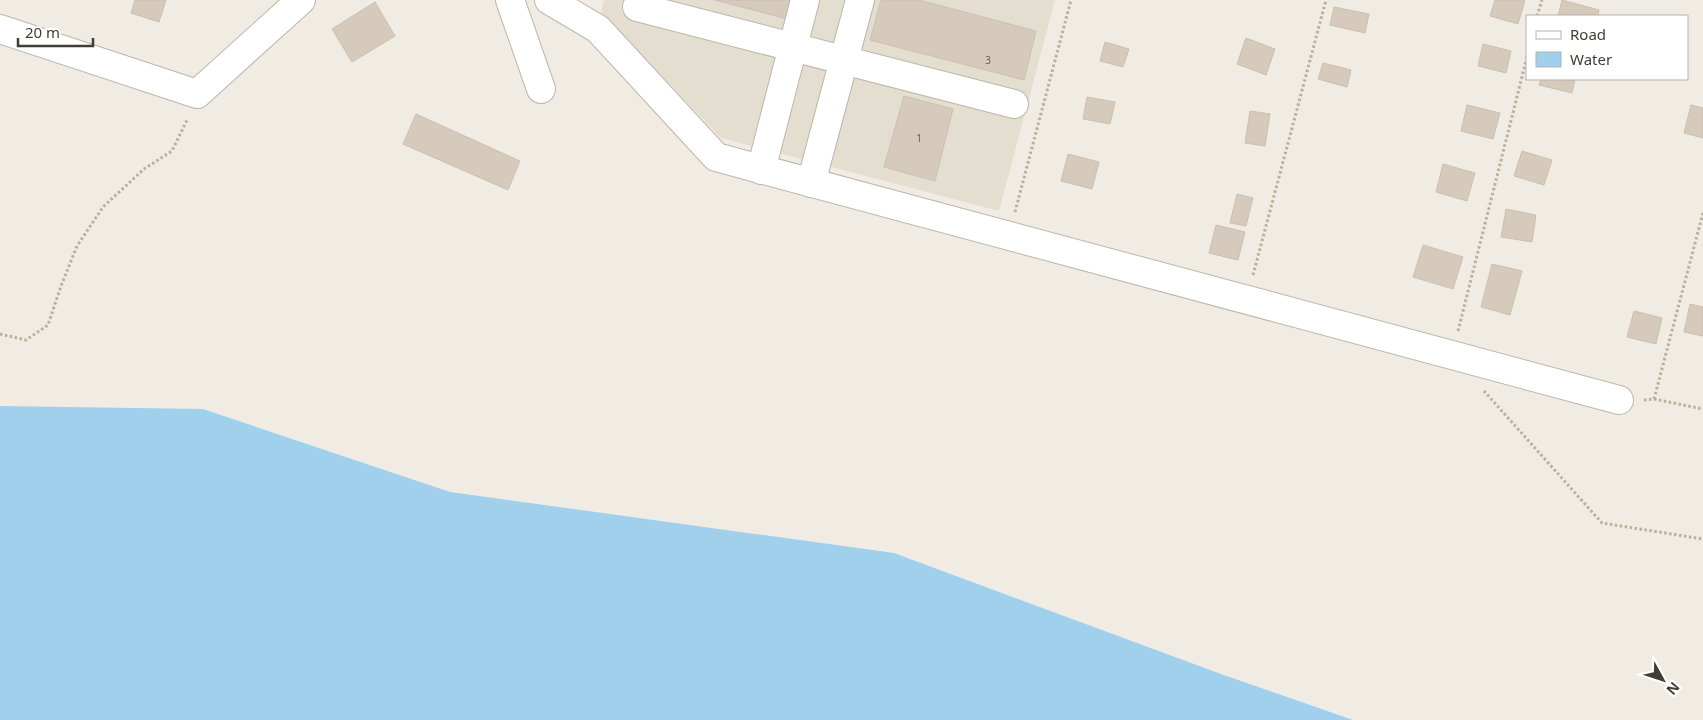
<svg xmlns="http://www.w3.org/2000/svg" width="1703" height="720" viewBox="0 0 1703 720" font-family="'Noto Sans',sans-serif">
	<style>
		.residential { fill: #e4ded1 }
		.water { fill: #a1d0ec }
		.building { fill: #d5cabc; stroke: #ccbfad }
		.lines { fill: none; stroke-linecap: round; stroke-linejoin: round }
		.minor-casing { stroke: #beb6a9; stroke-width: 30 }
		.path { stroke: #bcae98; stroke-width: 3; stroke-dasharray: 2.5 2.5; stroke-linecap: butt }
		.minor { stroke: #fff; stroke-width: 28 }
		.labels { text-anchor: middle; stroke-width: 4.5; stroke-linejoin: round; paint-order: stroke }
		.number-label { font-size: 10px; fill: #676056 }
	</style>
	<rect width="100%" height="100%" fill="#f1ece3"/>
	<polygon class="residential" points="604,0 1055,0 999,211 721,138 601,12"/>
	<polygon class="water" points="0,406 203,409 450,492 894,553 1221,674 1353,720 0,720"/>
	<g class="building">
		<polygon points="135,0 166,0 159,22 131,13"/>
		<polygon points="715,0 796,0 791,20"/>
		<polygon points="881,0 919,0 1036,31 1024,80 870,40"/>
		<polygon points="1495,0 1525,0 1518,24 1490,16"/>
		<polygon points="1562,0 1599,10 1598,16 1558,16"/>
		<polygon points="375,2 395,36 352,62 332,29"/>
		<polygon points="1334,7 1369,14 1365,33 1330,25"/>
		<polygon points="1246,38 1275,49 1266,75 1237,64"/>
		<polygon points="1105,42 1129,49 1123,67 1100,61"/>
		<polygon points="1483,44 1511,51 1506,73 1478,66"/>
		<polygon points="1323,63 1351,70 1347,87 1318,79"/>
		<polygon points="1541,79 1575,79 1572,93 1539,85"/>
		<polygon points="904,96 953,109 935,181 884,167"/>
		<polygon points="1087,97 1115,102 1110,124 1083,119"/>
		<polygon points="1467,105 1500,113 1493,139 1461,131"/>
		<polygon points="1691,105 1703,108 1703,138 1684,133"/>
		<polygon points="1250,111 1270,114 1265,146 1245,143"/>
		<polygon points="416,114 520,161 508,190 403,144"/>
		<polygon points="1522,151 1552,160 1544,185 1514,176"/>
		<polygon points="1068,154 1099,162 1092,189 1061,181"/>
		<polygon points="1443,164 1475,173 1467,201 1436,192"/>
		<polygon points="1237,194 1253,198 1246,226 1230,223"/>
		<polygon points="1506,209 1536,215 1532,242 1501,237"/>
		<polygon points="1216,225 1245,232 1238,260 1209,253"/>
		<polygon points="1423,245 1463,257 1453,289 1413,277"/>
		<polygon points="1492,264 1522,271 1510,315 1481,307"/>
		<polygon points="1690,304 1703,307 1703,336 1684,332"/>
		<polygon points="1634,311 1662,318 1656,344 1627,337"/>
	</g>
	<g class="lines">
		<defs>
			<g id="minor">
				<polyline points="510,0 541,89"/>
				<polyline points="549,0 598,29 716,157 1619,400"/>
				<polyline points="637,7 1014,104"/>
				<polyline points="0,29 197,94 301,0"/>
				<polyline points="761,170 805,0"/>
				<polyline points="811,183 860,0"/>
			</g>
		</defs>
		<use href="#minor" class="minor-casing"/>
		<g class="path">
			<polyline points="1537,16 1542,0"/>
			<polyline points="1015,212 1071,0"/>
			<polyline points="1253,275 1326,0"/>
			<polyline points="1458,331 1527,57"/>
			<polyline points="0,334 26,340 48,325 61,286 77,246 103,207 144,169 172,151 188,118"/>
			<polyline points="1484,391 1602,523 1703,539"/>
			<polyline points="1654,399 1703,409"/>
			<polyline points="1644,400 1654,399 1703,213"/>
		</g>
		<use href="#minor" class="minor"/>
	</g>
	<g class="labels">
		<g class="number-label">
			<text x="988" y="64">3</text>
			<text x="919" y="142">1</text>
		</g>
	</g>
	<rect x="1526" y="15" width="162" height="65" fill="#ffffff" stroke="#b3b1ae"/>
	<rect x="1536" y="31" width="25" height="8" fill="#ffffff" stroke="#b3b1ae"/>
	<text x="1570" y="40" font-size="15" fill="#423c34">Road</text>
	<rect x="1536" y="52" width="25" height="15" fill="#a1d0ec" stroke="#b3b1ae"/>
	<text x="1570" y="65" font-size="15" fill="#423c34">Water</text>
	<g transform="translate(1663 680) rotate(130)" stroke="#ffffff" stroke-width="4" paint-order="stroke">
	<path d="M0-4L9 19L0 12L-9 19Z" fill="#423c34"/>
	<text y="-8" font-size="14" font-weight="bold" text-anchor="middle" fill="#423c34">N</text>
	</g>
	<path d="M18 38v8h75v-8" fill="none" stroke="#423c34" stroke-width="2.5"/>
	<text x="25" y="38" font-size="15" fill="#423c34" stroke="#ffffff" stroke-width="4" paint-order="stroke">20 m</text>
</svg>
